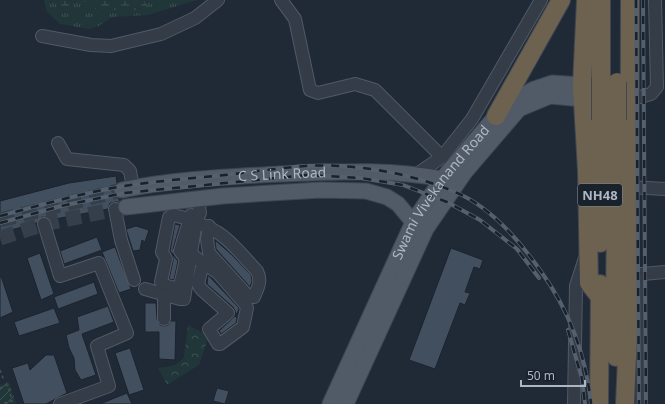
<svg xmlns="http://www.w3.org/2000/svg" width="665" height="404" viewBox="0 0 665 404" font-family="'Noto Sans',sans-serif">
	<style>
		.grass { fill: url(#grass-tufts) }
		.wetland { fill: url(#wetland-marsh) }
		.park { fill: url(#park-crowns) }
		.garden { fill: url(#garden-furrows) }
		.building { fill: #424f5f; stroke: #1b232e }
		.lines { fill: none; stroke-linecap: round; stroke-linejoin: round }
		.major-tunnel { stroke: #353f4c; stroke-width: 15; stroke-dasharray: 15 8; stroke-linecap: butt }
		.minor-casing { stroke: #505965; stroke-width: 14 }
		.major-casing { stroke: #3c4551; stroke-width: 17 }
		.highway-casing { stroke: #3e4652; stroke-width: 20 }
		.path { stroke: #3f5355; stroke-width: 1.5; stroke-dasharray: 3 3; stroke-linecap: butt }
		.minor { stroke: #333c47; stroke-width: 12 }
		.major { stroke: #515b67; stroke-width: 15 }
		.highway { stroke: #6d6150; stroke-width: 18 }
		.rail-casing { stroke: #55606e; stroke-width: 4 }
		.rail { stroke: #19212b; stroke-width: 2.5; stroke-dasharray: 8; stroke-linecap: butt }
		.highway-bridge-casing { stroke: #3e4652; stroke-width: 20; stroke-linecap: butt }
		.highway-bridge { stroke: #6d6150; stroke-width: 18 }
		.labels { text-anchor: middle; stroke-width: 3; stroke-linejoin: round; paint-order: stroke }
		.shield { fill: #19212b; stroke: #818996; stroke-width: 1 }
		.shield-label { font-size: 13px; font-weight: bold; fill: #adb6c4 }
		.street-label { font-size: 14px; fill: #adb6c4; stroke: #19212b }
	</style>
	<defs>
		<pattern id="grass-tufts" width="24" height="20" patternUnits="userSpaceOnUse"><rect width="24" height="20" fill="#213638"/><path d="M3 7l-1-3M5 7V3M7 7l1-3M15 17l-1-3M17 17v-4M19 17l1-3" fill="none" stroke="#3f5153"/></pattern>
		<pattern id="wetland-marsh" width="20" height="14" patternUnits="userSpaceOnUse"><rect width="20" height="14" fill="#213638"/><path d="M1 5h8M5 5V1M11 12h8M15 12V8" fill="none" stroke="#3f5153"/></pattern>
		<pattern id="park-crowns" width="20" height="18" patternUnits="userSpaceOnUse"><rect width="20" height="18" fill="#213638"/><path d="M2 6a3 3 0 1 1 6 0M12 15a3 3 0 1 1 6 0" fill="none" stroke="#3f5153"/></pattern>
		<pattern id="garden-furrows" width="10" height="10" patternUnits="userSpaceOnUse"><rect width="10" height="10" fill="#213638"/><path d="M-1 1l2-2M0 10L10 0M9 11l2-2" fill="none" stroke="#3f5153"/></pattern>
	</defs>
	<rect width="100%" height="100%" fill="#202a37"/>
	<polygon class="grass" points="44,0 197,0 148,15 112,17 99,26 89,29 60,24 47,12"/>
	<polygon class="wetland" points="57,0 144,0 146,5 143,10 110,10 105,15 97,11 90,2 77,1 66,9 60,5"/>
	<path class="park" d="M188,325L209,336L199,365L167,385L158,368C167,367 179,366 184,357Z"/>
	<polygon class="garden" points="9,382 16,403 0,404 0,385"/>
	<g class="building">
		<polygon points="116,176 117,183 114,187 113,191 120,201 110,203 108,209 50,220 42,217 37,223 0,233 0,201 69,183"/>
		<polygon points="175,224 180,225 173,249 174,255 170,251"/>
		<polygon points="136,226 149,230 145,242 142,240 140,250 133,251 126,229"/>
		<polygon points="97,237 102,250 64,264 60,251"/>
		<polygon points="215,240 231,254 251,275 252,281 250,287 216,249"/>
		<polygon points="115,247 131,289 119,293 102,252"/>
		<polygon points="451,248 483,260 480,269 474,267 465,292 470,293 465,305 460,303 435,369 409,360"/>
		<polygon points="40,253 54,294 41,300 27,258"/>
		<polygon points="173,255 178,261 174,280 169,279 173,261"/>
		<polygon points="208,275 239,308 237,315 233,307 207,284"/>
		<polygon points="1,276 13,312 0,318 0,277"/>
		<polygon points="94,282 98,294 58,309 54,297"/>
		<polygon points="145,303 156,303 157,319 160,325 164,326 168,325 171,321 176,321 175,360 159,359 159,332 145,332"/>
		<polygon points="108,306 114,322 82,334 96,375 81,380 75,370 74,358 69,348 66,335 79,330 77,317"/>
		<polygon points="54,308 60,323 19,336 14,322"/>
		<polygon points="235,316 237,318 236,323 221,334 219,331"/>
		<polygon points="130,348 144,390 129,395 115,353"/>
		<polygon points="46,355 54,355 67,393 46,404 24,404 12,368 28,363 30,370"/>
		<polygon points="217,388 229,391 225,404 213,401"/>
		<polygon points="127,393 132,404 100,404"/>
	</g>
	<g class="lines">
		<g class="major-tunnel">
			<polyline points="0,220 122,190"/>
			<polyline points="0,238 44,224 126,207"/>
		</g>
		<defs>
			<g id="minor">
				<polyline points="281,0 295,19 310,90 318,93 355,84 375,90 442,157"/>
				<polyline points="42,36 91,45 111,46 161,34 195,18 218,0"/>
				<polyline points="629,100 651,94 657,87 655,0"/>
				<polyline points="58,143 67,159 124,165 130,171 133,187"/>
				<polyline points="417,174 442,157 472,119 541,0"/>
				<polyline points="629,187 665,189"/>
				<polyline points="115,209 121,240 134,280"/>
				<polyline points="189,219 173,215 169,217 162,252 166,259 161,282 164,285 178,289 180,286 186,259 180,251 191,215"/>
				<path d="M196,223C224,230 237,250 257,271C262,281 258,287 254,297H249L209,253L207,239L209,226"/>
				<polyline points="44,224 60,276 99,263 127,333 97,346 109,386 60,404"/>
				<polyline points="192,255 218,273 245,304 247,308 243,327 220,344 218,344 209,329 228,313 201,289 198,284 203,263"/>
				<polyline points="640,274 640,404"/>
				<polyline points="632,275 665,272"/>
				<polyline points="145,289 180,299 184,299 196,221 200,213 198,199"/>
				<polyline points="164,319 164,295"/>
				<polyline points="574,404 576,286 585,258"/>
			</g>
			<g id="major">
				<path id="s1" d="M122,190C173,179 226,177 279,174C335,172 386,168 442,179"/>
				<polyline points="126,207 223,196 321,190 366,191 387,197 398,204 413,222 421,227"/>
				<path id="s2" d="M330,404L413,222L442,179L496,116L514,100L534,89L552,83L582,85L612,90"/>
				<polyline points="346,404 426,229 465,172 519,109 550,96 594,100"/>
			</g>
			<g id="highway">
				<polyline points="586,0 582,85 587,171 589,283 600,297"/>
				<polyline points="601,78 601,0"/>
				<polyline points="496,116 561,0"/>
				<polyline points="600,243 601,120"/>
				<polyline points="616,357 615,305 617,120"/>
				<polyline points="599,404 600,284"/>
				<polyline points="625,404 629,312 630,0"/>
			</g>
		</defs>
		<use href="#minor" class="minor-casing"/>
		<use href="#major" class="major-casing"/>
		<use href="#highway" class="highway-casing"/>
		<g class="path">
			<polyline points="0,370 3,378 0,379"/>
			<polyline points="0,388 8,385 12,401 2,404"/>
		</g>
		<use href="#minor" class="minor"/>
		<use href="#major" class="major"/>
		<use href="#highway" class="highway"/>
		<defs>
			<g id="rail">
				<polyline points="636,0 639,404"/>
				<polyline points="643,0 646,404"/>
				<path d="M0,216C41,205 82,193 124,186C158,181 192,178 225,175C252,172 279,168 305,166C353,163 411,173 455,192C489,206 519,240 540,270C569,310 586,355 591,404"/>
				<polyline points="0,223 61,206 124,193 307,175 361,178 403,185 447,202 480,220 517,249 539,278"/>
				<polyline points="568,330 582,379 585,404"/>
			</g>
		</defs>
		<use href="#rail" class="rail-casing"/>
		<use href="#rail" class="rail"/>
		<defs>
			<g id="highway-bridge">
				<polyline points="601,120 601,78"/>
				<polyline points="617,120 617,82"/>
			</g>
		</defs>
		<use href="#highway-bridge" class="highway-bridge-casing"/>
		<use href="#highway-bridge" class="highway-bridge"/>
	</g>
	<g class="labels">
		<rect class="shield" x="578" y="184" width="44" height="22" rx="3"/>
		<g class="shield-label">
			<text x="600" y="200">NH48</text>
		</g>
		<g class="street-label">
			<text dy="5" stroke="none"><textPath href="#s1" startOffset="161">C S Link Road</textPath></text>
			<text dy="5" stroke="none"><textPath href="#s2" startOffset="240">Swami Vivekanand Road</textPath></text>
		</g>
	</g>
	<path d="M521 380v6h64v-6" fill="none" stroke="#adb6c4" stroke-width="2"/>
	<text x="527" y="380" font-size="12" fill="#adb6c4" stroke="#19212b" stroke-width="3" paint-order="stroke">50 m</text>
</svg>
